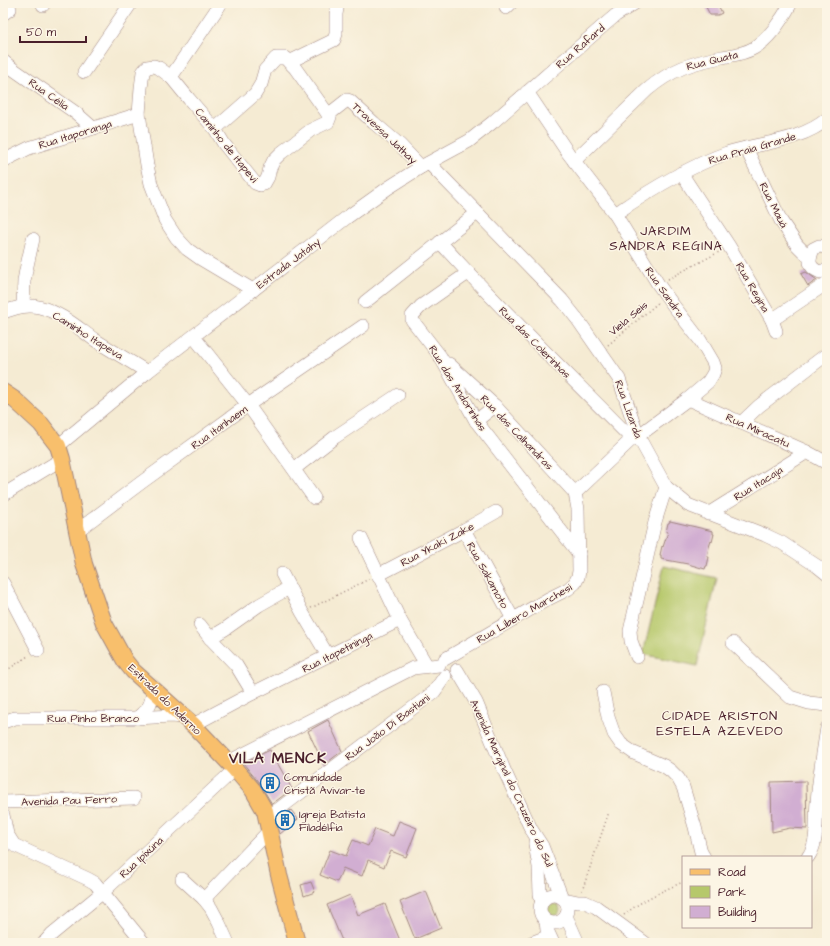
<svg xmlns="http://www.w3.org/2000/svg" width="830" height="946" viewBox="0 0 830 946" font-family="'Architects Daughter',sans-serif">
	<style>
		.green { fill: #b6c86b; stroke: #80744b }
		.building { fill: #d1aed2 }
		.lines { fill: none; stroke-linecap: round; stroke-linejoin: round }
		.minor-casing { stroke: #a0857f; stroke-width: 14 }
		.major-casing { stroke: #a0857f; stroke-width: 18 }
		.path { stroke: #a0857f; stroke-width: 1.5; stroke-dasharray: 1 3; stroke-linecap: butt }
		.minor { stroke: #fff; stroke-width: 13 }
		.major { stroke: #f8bf6c; stroke-width: 16 }
		.labels { text-anchor: middle; stroke-width: 3; stroke-linejoin: round; paint-order: stroke }
		.street-label { font-size: 11px; fill: #4a1f2b; stroke: #fcf5e5 }
		.poi-label { font-size: 11px; fill: #4a1f2b; stroke: #fcf5e5; text-anchor: start }
		.quarter-label { font-size: 13px; letter-spacing: 1px; fill: #4a1f2b; stroke: #fcf5e5 }
		.district-label { font-size: 15px; font-weight: bold; letter-spacing: 1px; fill: #4a1f2b; stroke: #fcf5e5 }
	</style>
	<rect width="100%" height="100%" fill="#fcf5e5"/>
	<filter id="ink" filterUnits="userSpaceOnUse"><feTurbulence type="fractalNoise" baseFrequency=".025" numOctaves="2"/><feDisplacementMap in="SourceGraphic" scale="8" xChannelSelector="R" yChannelSelector="G"/><feConvolveMatrix kernelMatrix="1 2 1 2 8 2 1 2 1" color-interpolation-filters="sRGB"/></filter>
	<filter id="wash" filterUnits="userSpaceOnUse"><feTurbulence type="fractalNoise" baseFrequency=".012" numOctaves="4" result="noise"/><feDisplacementMap in="SourceGraphic" scale="16" xChannelSelector="R" yChannelSelector="G"/><feGaussianBlur stdDeviation="0.9" result="paint"/><feColorMatrix in="noise" values="0 0 0 0 0 0 0 0 0 0 0 0 0 0 0 0 0 1.4 0 .05"/><feComposite in="paint" operator="in"/></filter>
	<g filter="url(#wash)">
		<rect width="100%" height="100%" fill="#f5ebd3"/>
		<g class="green">
			<polygon points="664,566 717,578 697,666 643,654"/>
			<circle cx="554" cy="910" r="6"/>
		</g>
		<g id="blocks">
			<g class="building">
				<polygon points="704,3 717,3 722,13 718,15 710,15"/>
				<polygon points="806,272 817,280 808,286 801,274"/>
				<polygon points="670,521 713,531 713,534 714,534 712,542 711,541 709,547 707,557 709,557 707,566 706,566 705,569 688,564 661,559 661,555 660,555 662,546 663,547 668,532 666,532 668,523 669,523"/>
				<polygon points="328,720 342,751 324,765 308,731"/>
				<polygon points="270,750 292,789 272,804 260,784 243,763"/>
				<polygon points="806,781 807,829 790,828 772,832 771,782"/>
				<polygon points="291,810 298,819 280,834 277,821"/>
				<polygon points="399,821 417,828 406,857 391,851 384,867 368,860 362,876 343,868 337,882 320,875 330,850 346,856 353,840 368,846 375,829 393,836"/>
				<polygon points="311,882 315,892 304,896 301,885"/>
				<polygon points="426,891 441,928 415,939 400,902"/>
				<polygon points="350,895 358,915 385,904 401,943 343,943 327,905"/>
			</g>
		</g>
	</g>
	<g filter="url(#ink)">
		<use href="#blocks" fill-opacity="0" stroke="#a0857f" stroke-width="1"/>
		<g class="lines">
			<defs>
				<g id="minor">
					<polyline points="43,5 44,3"/>
					<polyline points="506,8 511,3"/>
					<polyline points="3,14 10,9"/>
					<polyline points="3,61 13,69 76,113 93,128"/>
					<polyline points="289,62 334,40 336,34 336,14 338,3"/>
					<polyline points="84,72 131,3"/>
					<polyline points="171,77 221,3"/>
					<polyline points="527,92 568,153 615,214 658,284 673,305 700,340 713,362 715,368 713,374 708,382 688,399 638,436 632,439 575,493"/>
					<polyline points="328,115 347,100 350,101 374,123 400,145 421,167"/>
					<polyline points="215,129 255,94 261,84 265,70 276,58 285,58 295,68 330,117 328,122 311,130 281,153 274,160 270,168 268,177 264,184 260,185 255,183 224,144 215,129 189,99 171,77 159,68 154,66 147,67 143,72 141,88 139,114 147,165 151,184 165,220 176,237 187,249 201,259 253,290"/>
					<polyline points="746,148 781,221 797,245 810,258"/>
					<polyline points="3,161 29,148 139,114"/>
					<path d="M574,161L647,90C672,69 691,63 722,57C733,55 744,54 754,48C769,39 783,18 791,3"/>
					<polyline points="429,163 562,300 578,320 619,379 638,436 666,487 688,505 765,535 782,543 817,566 827,574"/>
					<polyline points="681,173 729,246 772,320 776,331"/>
					<path d="M615,214C650,190 687,167 727,153C758,143 802,141 827,119"/>
					<path d="M440,242C501,310 568,374 632,439"/>
					<path d="M822,271L820,272C807,267 809,260 813,249L819,246L827,247"/>
					<polyline points="468,273 421,306 412,316 412,320 440,356 476,421 579,554"/>
					<polyline points="365,302 477,213"/>
					<polyline points="23,306 24,281 26,270 33,239"/>
					<path d="M3,312C16,308 26,304 39,307C60,312 78,328 95,340C112,351 130,361 147,372"/>
					<polyline points="772,320 827,283"/>
					<polyline points="194,337 248,405 314,498"/>
					<polyline points="449,364 495,406 575,493"/>
					<polyline points="688,399 807,452 827,463"/>
					<polyline points="476,421 495,406"/>
					<polyline points="741,423 759,406 827,354"/>
					<polyline points="58,446 147,372 346,218 388,188 421,167 469,141 493,122 603,26 616,15 635,3"/>
					<polyline points="294,469 335,437 398,395"/>
					<polyline points="3,495 62,459"/>
					<polyline points="708,514 807,452"/>
					<polyline points="464,530 513,619"/>
					<polyline points="77,531 142,482 248,405 363,326"/>
					<polyline points="361,538 400,620 427,666"/>
					<polyline points="282,574 302,612 328,656"/>
					<polyline points="378,575 464,530 496,512"/>
					<polyline points="3,583 38,650"/>
					<polyline points="200,625 210,638 236,665 253,693"/>
					<polyline points="210,638 225,629 259,605 289,588"/>
					<polyline points="733,643 790,697 809,703 827,705"/>
					<polyline points="637,657 631,641 630,631 655,522 666,487"/>
					<polyline points="445,659 548,599 568,589 575,583 578,577 579,571 578,509 575,493"/>
					<polyline points="457,670 476,702 505,772 531,829 542,846 562,898"/>
					<polyline points="603,692 608,717 614,734 621,744 634,753 664,766 671,771 678,778 683,787 695,827 701,852 704,857"/>
					<path d="M137,718C149,708 151,706 153,690"/>
					<polyline points="3,722 15,718 137,718 171,716 183,717"/>
					<polyline points="193,725 253,693 400,620"/>
					<polyline points="228,762 413,668 439,665"/>
					<polyline points="3,802 134,798"/>
					<polyline points="3,815 7,834 14,845 88,879 95,883 144,943"/>
					<polyline points="267,818 434,692 445,676"/>
					<polyline points="535,844 539,867 540,894 542,902"/>
					<path d="M808,857C819,842 815,820 817,802C819,777 823,753 827,728"/>
					<polyline points="182,879 204,899 211,908 219,923 228,943"/>
					<circle cx="554" cy="909" r="14"/>
					<polyline points="204,899 269,831"/>
					<polyline points="564,899 578,902 585,902 596,907 645,943"/>
					<polyline points="566,916 578,943"/>
					<polyline points="546,921 547,930 553,943"/>
					<polyline points="44,943 52,934 103,892 235,769"/>
					<polyline points="531,943 549,936"/>
				</g>
				<polyline id="major" points="3,392 15,400 41,424 58,446 62,459 84,564 104,623 125,661 133,671 193,725 235,769 253,790 265,811 279,875 297,943"/>
			</defs>
			<use href="#minor" class="minor-casing"/>
			<use href="#major" class="major-casing"/>
			<g class="path">
				<polyline points="668,279 721,251"/>
				<polyline points="608,345 659,302"/>
				<polyline points="311,608 369,579"/>
				<polyline points="3,673 28,656"/>
				<polyline points="582,891 609,812"/>
				<path d="M624,915C642,900 662,891 683,882"/>
			</g>
			<use href="#minor" class="minor"/>
			<use href="#major" class="major"/>
		</g>
	</g>
	<defs>
		<symbol id="building-ring" viewBox="-11 -11 22 22"><circle r="9.5" fill="#fcf5e5" stroke="#1f6fb2" stroke-width="1.5"/><path d="M-4-6H4V6H1V3H-1V6H-4ZM-2.5-4.3h1.7v1.8h-1.7ZM.8-4.3h1.7v1.8H.8ZM-2.5-1h1.7V.8h-1.7ZM.8-1h1.7V.8H.8Z" fill="#1f6fb2"/></symbol>
	</defs>
	<g fill-rule="evenodd">
		<use href="#building-ring" x="259" y="772" width="22" height="22"/>
		<use href="#building-ring" x="274" y="809" width="22" height="22"/>
	</g>
	<g class="labels">
		<g class="street-label">
			<text transform="translate(580 46) rotate(-41)" y="4">Rua Rafard</text>
			<text transform="translate(712 60) rotate(-14)" y="4">Rua Quata</text>
			<text transform="translate(49 94) rotate(35)" y="4">Rua Célia</text>
			<text transform="translate(385 133) rotate(43)" y="4">Travessa Jathay</text>
			<text transform="translate(75 134) rotate(-17)" y="4">Rua Itaporanga</text>
			<text transform="translate(227 145) rotate(51)" y="4">Caminho de Itapevi</text>
			<text transform="translate(752 148) rotate(-16)" y="4">Rua Praia Grande</text>
			<text transform="translate(774 205) rotate(63)" y="4">Rua Mauá</text>
			<text transform="translate(288 263) rotate(-37)" y="4">Estrada Jatahy</text>
			<text transform="translate(753 287) rotate(60)" y="4">Rua Regina</text>
			<text transform="translate(665 292) rotate(55)" y="4">Rua Sandra</text>
			<text transform="translate(628 318) rotate(-40)" y="4">Viela Seis</text>
			<text transform="translate(88 335) rotate(32)" y="4">Caminho Itapeva</text>
			<text transform="translate(535 342) rotate(45)" y="4">Rua das Colerinhas</text>
			<text transform="translate(458 388) rotate(58)" y="4">Rua das Andorinhas</text>
			<text transform="translate(629 409) rotate(70)" y="4">Rua Lizarda</text>
			<text transform="translate(219 427) rotate(-36)" y="4">Rua Itanhaem</text>
			<text transform="translate(758 430) rotate(24)" y="4">Rua Miracatu</text>
			<text transform="translate(517 432) rotate(46)" y="4">Rua das Calhandras</text>
			<text transform="translate(758 483) rotate(-32)" y="4">Rua Itacaja</text>
			<text transform="translate(437 544) rotate(-28)" y="4">Rua Ykaki Zake</text>
			<text transform="translate(488 575) rotate(61)" y="4">Rua Sakamoto</text>
			<text transform="translate(524 613) rotate(-30)" y="4">Rua Libero Marchesi</text>
			<text transform="translate(337 652) rotate(-27)" y="4">Rua Itapetininga</text>
			<text transform="translate(165 699) rotate(44)" y="4">Estrada do Aderno</text>
			<text x="93" y="722">Rua Pinho Branco</text>
			<text transform="translate(387 727) rotate(-37)" y="4">Rua João Di Bastiani</text>
			<text transform="translate(512 783) rotate(65)" y="4">Avenida Marginal do Cruzeiro do Sul</text>
			<text transform="translate(69 800) rotate(-2)" y="4">Avenida Pau Ferro</text>
			<text transform="translate(141 857) rotate(-43)" y="4">Rua Ipixúna</text>
		</g>
		<g class="poi-label">
			<text x="284" y="781">Comunidade<tspan x="284" dy="13">Cristã Avivar-te</tspan></text>
			<text x="299" y="818">Igreja Batista<tspan x="299" dy="13">Filadélfia</tspan></text>
		</g>
		<g class="quarter-label">
			<text x="666" y="235">JARDIM<tspan x="666" dy="15">SANDRA REGINA</tspan></text>
			<text x="720" y="720">CIDADE ARISTON<tspan x="720" dy="15">ESTELA AZEVEDO</tspan></text>
		</g>
		<g class="district-label">
			<text x="278" y="763">VILA MENCK</text>
		</g>
	</g>
	<rect width="830" height="946" fill="none" stroke="#fcf5e5" stroke-width="16"/>
	<rect x="682" y="856" width="130" height="72" fill="#fcf5e5" stroke="#b59f9b"/>
	<rect x="690" y="869" width="20" height="6" fill="#f8bf6c" stroke="#b59f9b"/>
	<text x="718" y="876" font-size="12" fill="#4a1f2b">Road</text>
	<rect x="690" y="886" width="20" height="12" fill="#b6c86b" stroke="#b59f9b"/>
	<text x="718" y="896" font-size="12" fill="#4a1f2b">Park</text>
	<rect x="690" y="906" width="20" height="12" fill="#d1aed2" stroke="#b59f9b"/>
	<text x="718" y="916" font-size="12" fill="#4a1f2b">Building</text>
	<path d="M20 36v6h66v-6" fill="none" stroke="#4a1f2b" stroke-width="2"/>
	<text x="26" y="36" font-size="12" fill="#4a1f2b" stroke="#fcf5e5" stroke-width="3" paint-order="stroke">50 m</text>
</svg>
